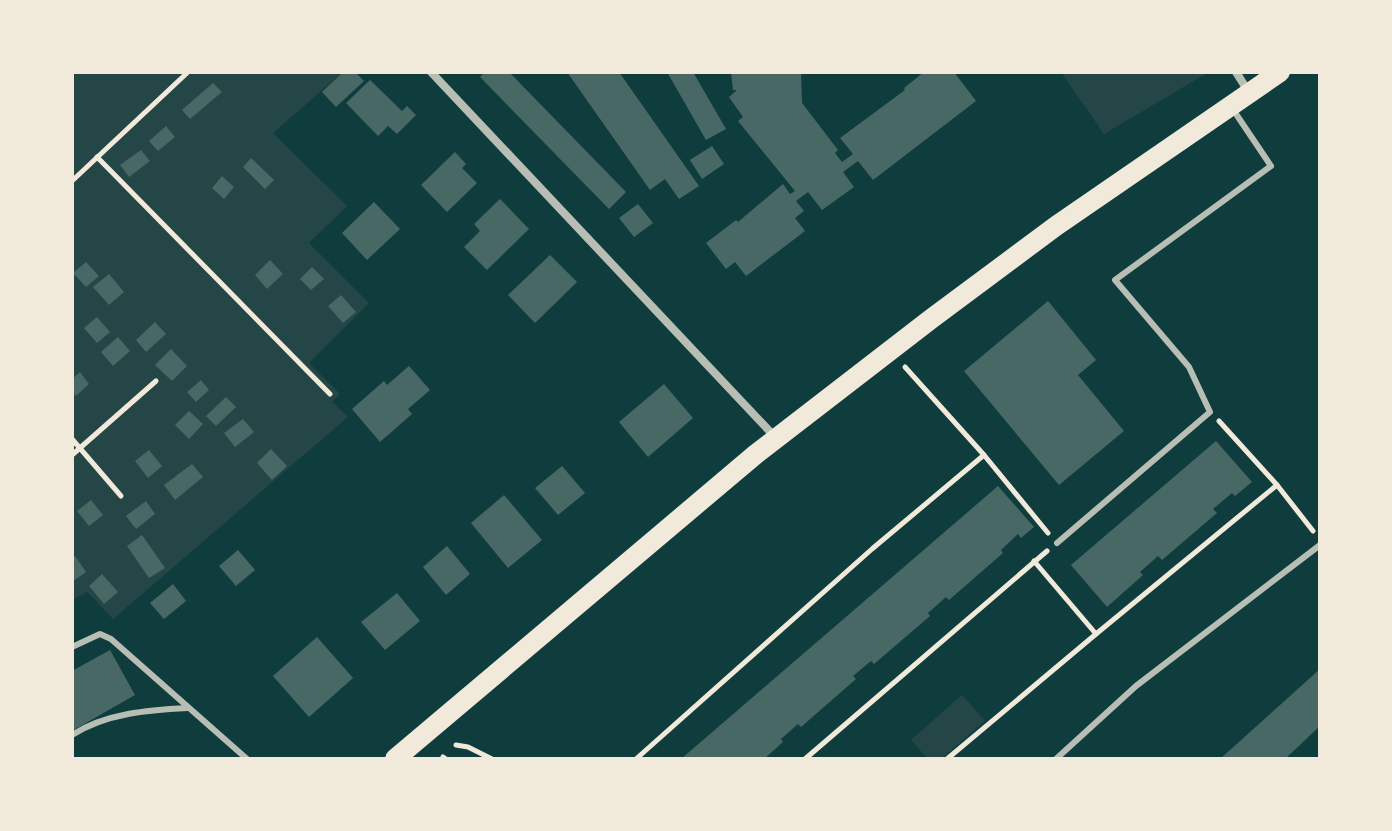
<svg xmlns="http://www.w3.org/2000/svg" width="1392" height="831" viewBox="0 0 1392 831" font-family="Commissioner,sans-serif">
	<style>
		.green { fill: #244646 }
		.building { fill: #486865 }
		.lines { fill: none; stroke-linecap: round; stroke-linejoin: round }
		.path { stroke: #f1e9da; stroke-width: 5 }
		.service { stroke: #b8beb3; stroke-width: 6 }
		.minor { stroke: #b8beb3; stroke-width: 8 }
		.primary { stroke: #f1e9da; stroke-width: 20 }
	</style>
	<rect width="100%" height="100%" fill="#0f3d3e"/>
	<g class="green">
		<polygon points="72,72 343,72 273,133 347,206 309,243 369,303 309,363 340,394 332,402 348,417 113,619 87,592 72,600"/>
		<polygon points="1061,72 1209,72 1104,134"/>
		<polygon points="962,695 985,721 941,759 928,759 911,740"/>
	</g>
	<g class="building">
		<polygon points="343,72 355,72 364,81 336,107 322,92"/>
		<polygon points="485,72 509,72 626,192 609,209 480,77"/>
		<polygon points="567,72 619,72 699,186 679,199 665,179 650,190"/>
		<polygon points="667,72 693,72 726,129 706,140"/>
		<polygon points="731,72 801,72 802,103 838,150 835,153 842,162 853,154 840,138 905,90 904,88 924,72 954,72 976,101 873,180 858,161 843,172 854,187 822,210 808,192 796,201 804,211 795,218 805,231 746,276 735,262 726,269 706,243 736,220 738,222 783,184 790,194 795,191 738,121 743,117 729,97 737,90 733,90"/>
		<polygon points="370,80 402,111 407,106 416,115 397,134 388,126 378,136 346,103"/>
		<polygon points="213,83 222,92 190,119 182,110"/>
		<polygon points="166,126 175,137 158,151 149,141"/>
		<polygon points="712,146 724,164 702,179 690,160"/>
		<polygon points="141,150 150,161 129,177 120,165"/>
		<polygon points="455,152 466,164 462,168 477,183 447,212 421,185"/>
		<polygon points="251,158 274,180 265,189 243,167"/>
		<polygon points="222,176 234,187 224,199 212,188"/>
		<polygon points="500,199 529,229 487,270 464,247 480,231 474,224"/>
		<polygon points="374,202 400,229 367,260 342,233"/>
		<polygon points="638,204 653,223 634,237 619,218"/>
		<polygon points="550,255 577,282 535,323 508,295"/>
		<polygon points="270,260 283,274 267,289 255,275"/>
		<polygon points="86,262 99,276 86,287 73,273"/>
		<polygon points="312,267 324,279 311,290 300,279"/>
		<polygon points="109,274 124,292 109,305 93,287"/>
		<polygon points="341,295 356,312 343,323 328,306"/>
		<polygon points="1048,301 1096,360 1078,375 1124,431 1059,485 964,371"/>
		<polygon points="97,317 110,332 97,343 84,328"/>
		<polygon points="155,322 166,334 146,352 136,340"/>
		<polygon points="118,337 130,351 113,366 101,352"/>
		<polygon points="171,349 187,366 172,381 155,365"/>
		<polygon points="409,366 430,390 408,409 412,414 380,442 352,409 384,381 387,385"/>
		<polygon points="80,372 89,384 76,396 72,391 72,379"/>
		<polygon points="201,380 209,390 196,402 187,392"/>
		<polygon points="664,384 693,418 648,457 619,422"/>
		<polygon points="226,397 236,407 216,426 206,416"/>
		<polygon points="189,411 203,424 189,439 175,425"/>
		<polygon points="243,419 254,432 235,447 224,433"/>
		<polygon points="1216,441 1252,482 1235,496 1232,493 1213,509 1217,513 1162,560 1158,556 1140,572 1143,575 1107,607 1071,565"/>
		<polygon points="271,449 287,466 272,480 257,463"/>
		<polygon points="149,450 162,466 148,478 135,461"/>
		<polygon points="192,464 203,477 175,500 164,485"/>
		<polygon points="562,466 585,493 558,515 535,488"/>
		<polygon points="998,486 1034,527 1021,538 1018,534 1001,550 1003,553 949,600 946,597 928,613 930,616 874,664 871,661 853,676 856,679 801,727 798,724 781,739 783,742 764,759 681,759"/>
		<polygon points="504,495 542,540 508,568 471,523"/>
		<polygon points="91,500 103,515 89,526 77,511"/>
		<polygon points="146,501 155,514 136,529 126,516"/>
		<polygon points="142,535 165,568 149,578 127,546"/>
		<polygon points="447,546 470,574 446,595 423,567"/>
		<polygon points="238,550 255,570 236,586 219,566"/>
		<polygon points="75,556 86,572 72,582 72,558"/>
		<polygon points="102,574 118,592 104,604 89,586"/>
		<polygon points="173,584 186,601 164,619 150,603"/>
		<polygon points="397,593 420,621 385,650 361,622"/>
		<polygon points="317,637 353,678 309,717 273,676"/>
		<polygon points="110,650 135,695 72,731 72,671"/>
		<polygon points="1320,669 1320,726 1285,759 1220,759"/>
	</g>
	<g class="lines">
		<g class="path">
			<polyline points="97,157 330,394"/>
			<polyline points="72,181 188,72"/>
			<polyline points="905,367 984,455"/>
			<polyline points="72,439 121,496"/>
			<polyline points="72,455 156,381"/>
			<polyline points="1277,485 1313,531"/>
			<polyline points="1034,561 1096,634 1277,485 1219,421"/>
			<polyline points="456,745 468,747 492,759"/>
			<polyline points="443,757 446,759"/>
			<polyline points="636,759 872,549 984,455 1048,533"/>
			<polyline points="805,759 1047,551"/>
			<polyline points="947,759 1096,634"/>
		</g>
		<g class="service">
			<polyline points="1057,543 1210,412 1189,367 1115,280 1271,166 1232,108"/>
			<polyline points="72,647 100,634 111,639 247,759"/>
			<path d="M72,735C106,713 149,710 188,708"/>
			<polyline points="1056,759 1136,686 1320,545"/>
		</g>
		<g class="minor">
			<polyline points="431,72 776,438"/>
			<polyline points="1236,72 1248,91"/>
		</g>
		<polyline class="primary" points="395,759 756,454 931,319 1056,226 1280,72"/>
	</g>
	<rect width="1392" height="831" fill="none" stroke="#f1e9da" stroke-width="148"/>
</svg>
